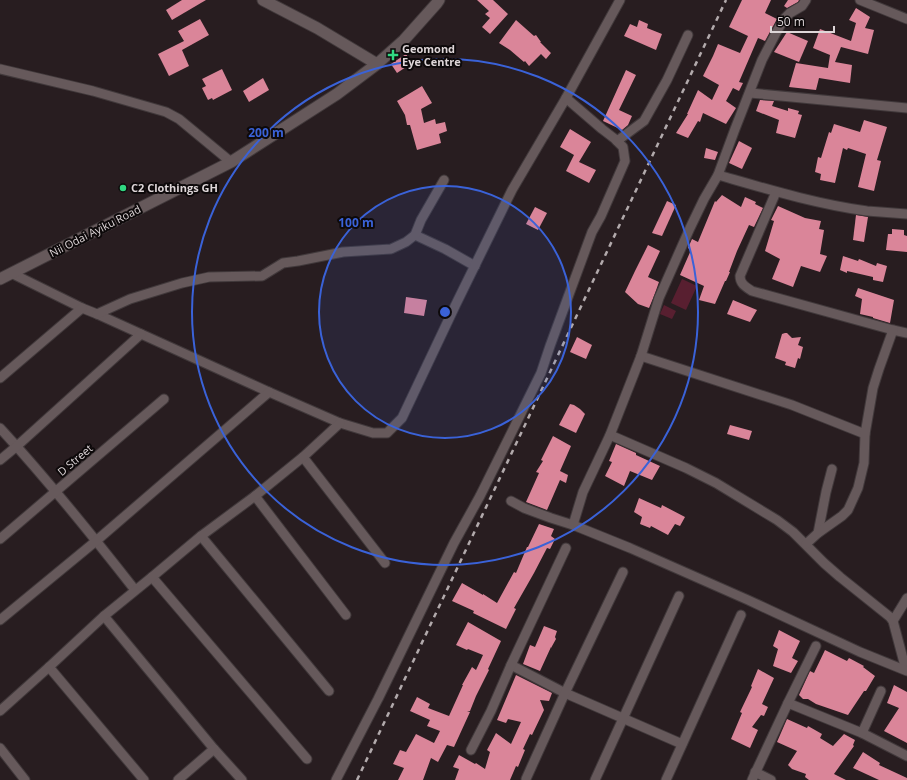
<svg xmlns="http://www.w3.org/2000/svg" width="907" height="780" viewBox="0 0 907 780" font-family="'Open Sans',sans-serif">
	<style>
		.green { fill: #581f30 }
		.building { fill: #da8599 }
		.lines { fill: none; stroke-linecap: round; stroke-linejoin: round }
		.minor-casing { stroke: #41393b; stroke-width: 11 }
		.tertiary-casing { stroke: #41393b; stroke-width: 13 }
		.minor { stroke: #66595b; stroke-width: 9 }
		.tertiary { stroke: #66595b; stroke-width: 11 }
		.rail { stroke: #b2aaac; stroke-width: 2.5; stroke-dasharray: 5 5; stroke-linecap: butt }
		.ring { fill: none; stroke: #3a62d8; stroke-width: 2 }
		.poi-dot { fill: #31d882; stroke: #0d090a; stroke-width: 1.5 }
		.labels { text-anchor: middle; stroke-width: 4; stroke-linejoin: round; paint-order: stroke }
		.poi-label { font-size: 11px; font-weight: bold; fill: #ded6d8; stroke: #0d090a; text-anchor: start }
		.street-label { font-size: 11px; fill: #ded6d8; stroke: #0d090a }
		.centre { fill: #3a62d8; stroke: #0d090a; stroke-width: 2 }
		.ring-label { font-size: 12px; text-anchor: middle; font-weight: bold; fill: #3a62d8; stroke: #0d090a; stroke-width: 4; stroke-linejoin: round; paint-order: stroke }
	</style>
	<rect width="100%" height="100%" fill="#281d20"/>
	<g class="green">
		<polygon points="682,279 697,286 686,310 671,303"/>
		<polygon points="664,305 676,311 672,319 660,314"/>
	</g>
	<g class="building">
		<polygon points="182,0 206,0 172,20 166,10"/>
		<polygon points="477,0 493,0 508,14 490,34 482,27 490,18 485,14 489,11"/>
		<polygon points="742,0 771,0 765,13 777,19 765,41 758,38 739,82 743,83 739,91 733,88 726,101 736,108 726,124 703,113 700,122 698,121 688,138 676,133 688,114 687,114 698,90 712,100 719,85 703,76 713,56 718,44 740,53 748,36 729,27"/>
		<polygon points="788,0 799,0 798,2 787,8 784,6"/>
		<polygon points="856,8 870,17 865,28 874,30 868,54 841,47 835,62 852,65 850,83 819,78 816,90 789,87 796,63 828,68 830,55 813,48 820,29 851,41 856,23 849,20"/>
		<polygon points="200,19 209,35 182,50 189,66 169,76 158,54 184,41 178,31"/>
		<polygon points="516,20 534,36 536,35 541,42 540,42 551,53 546,59 541,54 529,66 525,61 524,62 510,50 499,43"/>
		<polygon points="639,20 648,24 647,28 662,34 656,50 624,36 630,24 637,27"/>
		<polygon points="787,32 808,41 799,62 774,52"/>
		<polygon points="406,54 412,63 397,73 391,64"/>
		<polygon points="222,69 232,90 213,100 212,98 208,100 202,88 206,86 202,79"/>
		<polygon points="626,70 636,75 619,110 632,116 628,125 622,130 603,121"/>
		<polygon points="263,78 269,90 249,102 243,91"/>
		<polygon points="422,86 432,103 421,109 424,123 435,119 436,124 445,122 447,131 439,134 441,143 417,150 410,125 407,125 405,115 397,101"/>
		<polygon points="760,100 774,101 772,106 788,111 788,108 799,111 798,114 802,115 795,138 776,133 779,120 756,111"/>
		<polygon points="864,120 887,127 877,160 881,161 874,191 858,187 866,154 848,148 847,150 843,148 835,183 820,180 821,174 815,172 818,157 821,158 829,132 831,133 834,124 860,132"/>
		<polygon points="570,129 591,142 579,162 596,170 589,183 566,171 574,155 560,147"/>
		<polygon points="739,141 752,148 742,169 729,163"/>
		<polygon points="706,148 718,152 715,160 704,158"/>
		<polygon points="722,195 741,207 745,197 756,202 755,204 763,208 754,227 749,225 737,251 729,272 730,272 726,281 725,281 715,304 699,300 704,286 680,275 691,250 688,248 692,239 698,242 715,201 716,202"/>
		<polygon points="667,201 676,205 662,236 652,233"/>
		<polygon points="778,206 805,218 821,221 819,229 824,230 820,254 827,256 820,272 801,266 793,287 772,279 780,259 765,251 774,221 771,220"/>
		<polygon points="535,207 547,213 538,230 526,224"/>
		<polygon points="856,215 868,217 864,242 853,240"/>
		<polygon points="892,229 904,230 904,235 907,236 907,252 886,250 888,234 892,234"/>
		<polygon points="648,245 660,251 648,277 659,282 654,296 649,308 638,304 625,292 635,271"/>
		<polygon points="843,256 858,261 859,259 876,266 877,263 887,266 883,282 873,280 873,277 847,271 847,273 840,270"/>
		<polygon points="858,288 894,300 890,323 873,318 873,317 860,314 862,299 855,296"/>
		<polygon points="406,297 427,300 424,316 404,313"/>
		<polygon points="733,300 757,310 750,322 727,314"/>
		<polygon points="785,333 787,333 792,338 801,337 798,345 803,347 800,359 798,358 795,368 785,365 786,362 775,358 782,334"/>
		<polygon points="577,337 592,345 586,359 570,352"/>
		<polygon points="570,404 574,405 580,409 585,414 576,433 559,425"/>
		<polygon points="730,425 752,431 749,440 727,434"/>
		<polygon points="553,436 571,446 560,471 568,475 566,483 560,480 547,510 526,502 539,473 536,472 543,461 541,460"/>
		<polygon points="616,444 636,453 636,455 660,466 652,480 630,471 624,486 605,476 612,462 609,461"/>
		<polygon points="639,498 661,508 662,505 685,517 680,526 675,524 668,535 651,526 650,528 640,524 642,517 634,512"/>
		<polygon points="539,524 554,529 551,536 555,539 550,549 547,548 534,573 514,608 516,609 506,629 473,613 474,611 452,601 462,583 483,595 483,594 497,603 514,572 516,573 527,547 528,547"/>
		<polygon points="468,622 501,641 488,669 489,670 476,696 470,711 467,711 470,712 454,747 447,745 438,762 431,758 423,780 398,780 404,768 393,764 400,750 406,752 416,734 434,743 440,731 427,726 430,720 410,711 417,697 430,704 428,708 449,716 463,685 462,685 472,667 476,670 483,655 468,649 467,650 456,645"/>
		<polygon points="544,626 557,631 555,637 556,639 551,648 551,647 540,671 523,664 530,645 535,647"/>
		<polygon points="779,630 800,641 792,658 798,661 791,673 773,666 778,649 773,646"/>
		<polygon points="825,650 847,661 849,658 864,666 863,667 875,676 866,691 864,691 848,715 816,704 808,699 803,699 799,695 810,671 814,673"/>
		<polygon points="758,669 774,678 762,704 768,707 764,716 761,715 752,727 758,730 750,748 731,739 742,713 740,712 752,687 751,686"/>
		<polygon points="516,675 552,693 549,701 540,700 544,710 532,735 530,734 523,749 525,750 518,767 516,766 510,780 455,780 459,769 453,767 459,755 475,764 476,763 485,769 490,752 487,750 496,733 511,744 521,722 508,719 506,723 497,720"/>
		<polygon points="894,685 907,692 907,743 884,731 899,708 887,703"/>
		<polygon points="787,719 807,728 808,726 822,734 820,738 833,746 844,734 855,740 853,745 854,746 834,774 846,780 809,780 805,777 806,774 792,769 788,765 797,751 777,742"/>
		<polygon points="863,752 880,763 879,765 907,778 907,780 879,780 853,768"/>
	</g>
	<g class="lines">
		<defs>
			<g id="minor">
				<polyline points="860,0 907,19"/>
				<polyline points="0,69 93,91 166,112 179,119 231,162"/>
				<polyline points="750,93 907,108"/>
				<polyline points="617,141 644,121 667,80 688,35"/>
				<path d="M718,175C767,189 816,204 867,211C880,212 894,213 907,214"/>
				<path d="M776,192L740,276C740,284 746,287 752,291L893,330L907,333"/>
				<polyline points="415,235 445,249 475,266"/>
				<polyline points="11,273 82,308 97,314 269,392 340,423 373,433 387,433 402,418 456,304 512,190 566,98 620,0"/>
				<polyline points="97,314 130,299 182,283 209,277 262,276 283,263 298,261 343,252 391,249 406,242 415,235 421,220 444,180"/>
				<polyline points="641,356 792,405 865,434"/>
				<polyline points="0,378 82,308"/>
				<path d="M0,428C48,480 92,535 135,590"/>
				<polyline points="610,435 686,468 716,483 777,520 793,532 824,563 840,577 890,617 893,621 906,670"/>
				<polyline points="303,457 385,563"/>
				<polyline points="0,460 17,446 141,334"/>
				<polyline points="255,496 346,615"/>
				<polyline points="511,501 524,508 551,518 573,525 630,548 748,600 860,652 907,671"/>
				<polyline points="573,525 583,492 610,435 641,356 659,298 690,228 704,199 718,175 735,129 762,60 776,33 784,19 790,13 802,6 806,0"/>
				<polyline points="818,533 826,492 832,469"/>
				<polyline points="201,536 329,691"/>
				<polyline points="0,539 164,399"/>
				<polyline points="806,544 818,533 842,516 848,510 858,488 864,463 865,434 873,388 879,369 893,330"/>
				<polyline points="152,577 307,759"/>
				<polyline points="104,616 214,749 242,780"/>
				<polyline points="0,620 96,541 269,392"/>
				<polyline points="893,621 907,598"/>
				<polyline points="511,665 565,693 682,744"/>
				<polyline points="49,667 144,780"/>
				<polyline points="788,703 862,733 907,756"/>
				<polyline points="0,711 49,667 104,616 152,577 201,536 255,496 303,457 340,423"/>
				<polyline points="862,733 881,691"/>
				<polyline points="0,748 25,780"/>
				<polyline points="471,750 491,711 511,665 566,548"/>
				<polyline points="755,772 771,780"/>
				<polyline points="526,779 565,693 623,572"/>
				<polyline points="178,780 214,749"/>
				<polyline points="336,780 378,699 454,543 480,496 541,373 550,346 592,232 601,216 625,161 623,147 615,139 602,129 566,98"/>
				<polyline points="595,780 679,596"/>
				<polyline points="666,780 741,615"/>
				<polyline points="752,780 788,703 816,646"/>
			</g>
			<g id="tertiary">
				<polyline points="263,0 317,28 377,64"/>
				<polyline points="0,279 231,162 337,94 377,64 404,40 437,3 439,0"/>
			</g>
		</defs>
		<use href="#minor" class="minor-casing"/>
		<use href="#tertiary" class="tertiary-casing"/>
		<use href="#minor" class="minor"/>
		<use href="#tertiary" class="tertiary"/>
		<polyline class="rail" points="357,780 726,0"/>
	</g>
	<circle cx="445" cy="312" r="126" fill="#3a62d8" fill-opacity=".12"/>
	<g class="ring">
		<circle cx="445" cy="312" r="126"/>
		<circle cx="445" cy="312" r="253"/>
	</g>
	<g class="poi-dot">
		<path d="M391 49h4v4h4v4h-4v4h-4v-4h-4v-4h4z"/>
		<circle cx="123" cy="188" r="4"/>
	</g>
	<g class="labels">
		<g class="poi-label">
			<text x="402" y="53">Geomond<tspan x="402" dy="13">Eye Centre</tspan></text>
			<text x="131" y="192">C2 Clothings GH</text>
		</g>
		<g class="street-label">
			<text transform="translate(95 231) rotate(-27)" y="4">Nii Odai Ayiku Road</text>
			<text transform="translate(75 460) rotate(-40)" y="4">D Street</text>
		</g>
	</g>
	<circle cx="445" cy="312" r="6" class="centre"/>
	<g class="ring-label">
		<text x="266" y="137">200 m</text>
		<text x="356" y="227">100 m</text>
	</g>
	<path d="M771 26v6h63v-6" fill="none" stroke="#ded6d8" stroke-width="2"/>
	<text x="777" y="26" font-size="12" fill="#ded6d8" stroke="#0d090a" stroke-width="3" paint-order="stroke">50 m</text>
</svg>
